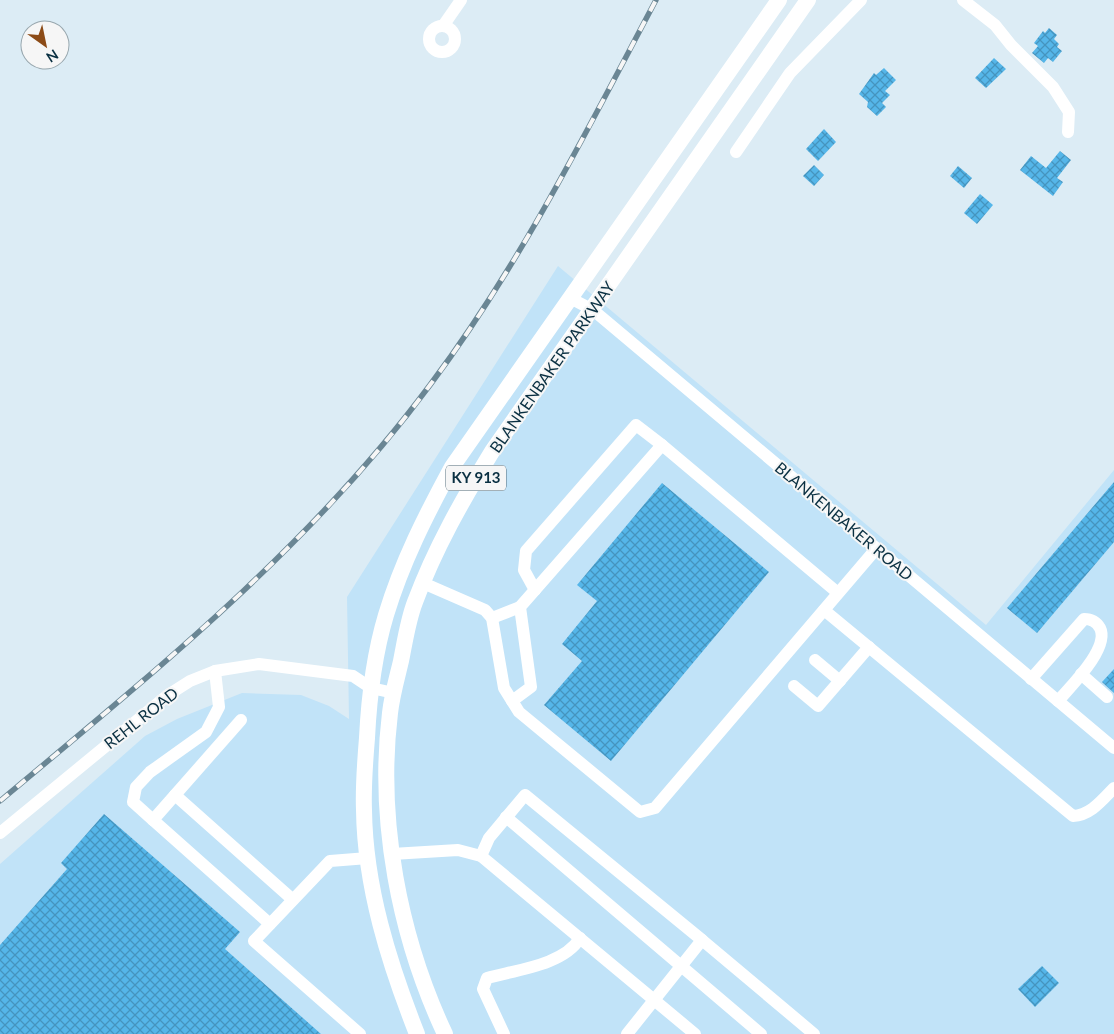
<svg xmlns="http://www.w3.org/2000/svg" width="1114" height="1034" viewBox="0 0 1114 1034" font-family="Lato,sans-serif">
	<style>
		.built { fill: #c1e3f8 }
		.building { fill: url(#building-cross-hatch) }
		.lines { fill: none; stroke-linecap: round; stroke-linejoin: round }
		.minor { stroke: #fff; stroke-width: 12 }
		.major { stroke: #fff; stroke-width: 16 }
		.rail-casing { stroke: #6a8694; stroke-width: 5.5 }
		.rail { stroke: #f6f6f6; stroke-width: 4; stroke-dasharray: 11; stroke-linecap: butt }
		.labels { text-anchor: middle; stroke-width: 4; stroke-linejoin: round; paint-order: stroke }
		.shield { fill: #f6f6f6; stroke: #516b78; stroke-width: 1 }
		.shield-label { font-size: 15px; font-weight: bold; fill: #0a3042 }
		.street-label { font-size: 16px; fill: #0a3042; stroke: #f6f6f6 }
	</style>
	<defs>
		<pattern id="building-cross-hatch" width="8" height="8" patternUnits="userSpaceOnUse" patternTransform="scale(1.25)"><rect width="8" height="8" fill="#55b6e9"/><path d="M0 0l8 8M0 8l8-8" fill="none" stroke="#4594be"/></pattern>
	</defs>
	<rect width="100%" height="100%" fill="#dcecf5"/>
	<polygon class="built" points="558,266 986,625 1114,470 1114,1034 0,1034 0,864 145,736 177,719 242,693 301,695 329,706 349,719 347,597"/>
	<g class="building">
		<polygon points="1049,28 1057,35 1054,39 1059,44 1057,47 1062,51 1053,62 1048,58 1044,63 1032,53 1038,46 1034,43 1043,31 1045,33"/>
		<polygon points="994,58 1006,69 986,88 975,78"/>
		<polygon points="884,68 896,80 885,91 890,95 882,103 886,107 877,116 867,107 868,102 859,94 874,73 876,75"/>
		<polygon points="824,129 836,142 818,161 806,149"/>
		<polygon points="1060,151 1071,160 1057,178 1063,182 1053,196 1020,170 1031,156 1046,168"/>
		<polygon points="814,165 824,175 814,186 803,176"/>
		<polygon points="958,166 972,178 964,188 950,176"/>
		<polygon points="980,194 993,205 977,224 964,213"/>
		<polygon points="1114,482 1114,542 1037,633 1007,608"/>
		<polygon points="662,483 769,572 611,761 544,705 582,661 562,644 597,601 577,585"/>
		<polygon points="1114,669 1114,693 1102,682"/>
		<polygon points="104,814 240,932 225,949 321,1034 0,1034 0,945 67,869 61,863"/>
		<polygon points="1042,966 1059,983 1035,1007 1018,989"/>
	</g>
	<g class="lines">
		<g class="minor">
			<polyline points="963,0 995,25 1011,45 1053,87 1069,112 1068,132"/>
			<circle cx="442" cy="39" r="13"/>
			<polyline points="443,26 461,0"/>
			<polyline points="736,152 790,73 861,0"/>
			<polyline points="570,298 593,310 1114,748"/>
			<polyline points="423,583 485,610 492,618 504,688 519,712 640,812 655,808 876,549"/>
			<polyline points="535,590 524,570 526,551 636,425 662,445"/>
			<path d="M824,610L1073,816C1091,815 1102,800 1114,788"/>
			<polyline points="492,618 520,607"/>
			<polyline points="815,660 840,681"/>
			<polyline points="215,671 219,707 206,732 150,772 136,787 133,802 153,820 241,720"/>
			<polyline points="1081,674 1107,697"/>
			<path d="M1031,679L1084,619C1091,619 1096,621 1100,628C1110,648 1071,686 1058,701"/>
			<polyline points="794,686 818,706 869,647"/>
			<polyline points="512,701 531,687 520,607 662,445 838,593"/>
			<polyline points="175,795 292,899"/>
			<polyline points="506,817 761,1034"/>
			<polyline points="153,820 270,924"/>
			<polyline points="0,833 168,695 190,681 215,671 259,664 353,676 371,688 394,693"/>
			<polyline points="392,854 458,850 481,856 695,1034"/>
			<polyline points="481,856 489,838 525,795 702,940 627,1034"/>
			<polyline points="702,940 814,1034"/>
			<polyline points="360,1034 254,941 330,861 368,858"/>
			<path d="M504,1034L483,989L487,978C516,970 564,965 580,938"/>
		</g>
		<g class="major">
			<path d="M417,1034C389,963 365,887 364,810C363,786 365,762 367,738C369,697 374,655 386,615C402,562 426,515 452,467L779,0"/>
			<path d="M445,1034C399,936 377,820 390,713C392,695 397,678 401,661C405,641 408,620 415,602C435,548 463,499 493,450L808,0"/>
		</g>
		<defs>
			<path id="rail" d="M0,801C153,673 310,547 430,385C520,265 586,132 656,0"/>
		</defs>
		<use href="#rail" class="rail-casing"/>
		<use href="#rail" class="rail"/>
	</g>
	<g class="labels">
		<rect class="shield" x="446" y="465.5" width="60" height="25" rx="4"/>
		<g class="shield-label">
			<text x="476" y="483">KY 913</text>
		</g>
		<g class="street-label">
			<text transform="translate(552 367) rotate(-55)" y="6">BLANKENBAKER PARKWAY</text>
			<text transform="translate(844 521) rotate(40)" y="6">BLANKENBAKER ROAD</text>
			<text transform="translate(141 718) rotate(-38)" y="6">REHL ROAD</text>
		</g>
	</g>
	<g transform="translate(45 45) rotate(147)"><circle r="24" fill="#f6f6f6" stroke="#98a7ae"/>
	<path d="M0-4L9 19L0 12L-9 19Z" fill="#8c4b17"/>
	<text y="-8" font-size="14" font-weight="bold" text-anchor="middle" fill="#0a3042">N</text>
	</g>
</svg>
